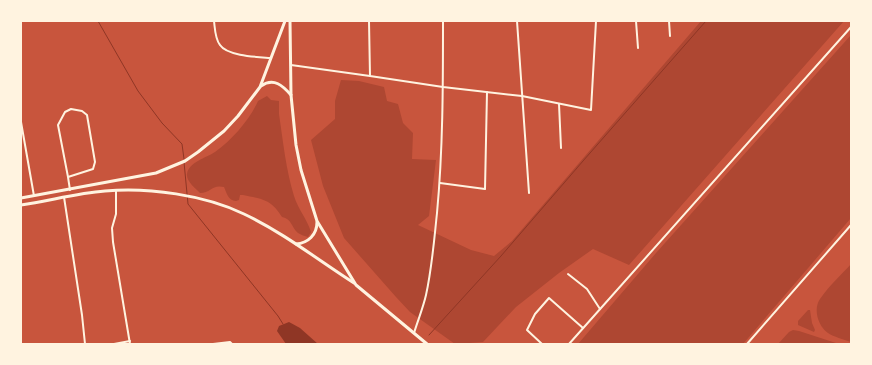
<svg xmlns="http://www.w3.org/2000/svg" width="872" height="365" viewBox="0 0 872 365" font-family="Karla,sans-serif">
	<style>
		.green { fill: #ae4732 }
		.water { fill: #8f3625 }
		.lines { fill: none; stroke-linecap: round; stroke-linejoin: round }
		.stream { stroke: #8f3625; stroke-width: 1 }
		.minor { stroke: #fff3e0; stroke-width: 2 }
		.trunk { stroke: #fff3e0; stroke-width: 3 }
	</style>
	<rect width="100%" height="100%" fill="#c8553d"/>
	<g class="green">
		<polygon points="701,21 844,21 629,265 593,249 559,273 516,307 483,342 455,344 410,312 396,297 344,238 323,186 311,140 335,119 335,101 341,80 359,81 384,87 387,101 398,104 403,123 413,133 412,159 436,160 429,216 418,225 471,250 494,256 512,241"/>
		<polygon points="851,35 851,218 743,344 578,344 656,253"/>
		<path d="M267,96L271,100L279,101V114C283,141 286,170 294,196C298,209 307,219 311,232L308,237C305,236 301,235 298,233C291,227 292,219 282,217C271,199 262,199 243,195H240L239,200L236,201C228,200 227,194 224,187C212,184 211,193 200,193C195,188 186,181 187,174C189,162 206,158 215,152C232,140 250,119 258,101Z"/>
		<path d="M851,264V342C843,339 834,337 828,333C818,326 813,309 820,299C829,286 841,275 851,264Z"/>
		<polygon points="808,310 810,310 812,323 815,330 814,332 798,325 798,321"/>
		<polygon points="793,330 799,331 839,344 778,344 789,332"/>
	</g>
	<polygon class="water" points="289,322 300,328 318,344 286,344 277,331 279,326"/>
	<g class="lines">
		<g class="stream">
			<polyline points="98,21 138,91 162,123 182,144 184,159"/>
			<polyline points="184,162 188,204 278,316 283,324"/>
			<polyline points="429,335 501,256 583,161 706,21"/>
		</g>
		<g class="minor">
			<path d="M214,21C215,29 215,39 220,45C227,56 258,57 270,58"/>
			<polyline points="369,21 370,76 443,87 522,96 591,110 596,21"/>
			<polyline points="517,21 529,193"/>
			<polyline points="636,21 638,48"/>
			<polyline points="669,21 670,36"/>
			<polyline points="291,65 370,76"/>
			<polyline points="559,104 561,148"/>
			<polyline points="21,122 34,196"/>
			<polyline points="68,177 58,125 65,112 71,109 82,111 87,115 95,162 93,169 68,177 70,190"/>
			<polyline points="440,183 485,189 487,92"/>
			<polyline points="116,190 116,214 112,228 113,242 130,344"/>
			<polyline points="64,197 82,315 85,344"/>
			<polyline points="568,274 587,289 600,309"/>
			<path d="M414,333C418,320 423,308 426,295C432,268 434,241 437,213C443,149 443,85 443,21"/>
			<polyline points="114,344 130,341"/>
			<polyline points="213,344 230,342 232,344"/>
			<polyline points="542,344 527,330 535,314 549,298 583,328"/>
			<polyline points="569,344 851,27"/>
			<polyline points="747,344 851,225"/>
		</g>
		<g class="trunk">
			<polyline points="290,21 291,95 296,145 301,170 317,221 356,285 427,344"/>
			<path d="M261,86C274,77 283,86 291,95"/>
			<polyline points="21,198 156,173 185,161 198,152 224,131 238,116 260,87 285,21"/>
			<path d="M21,205C49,201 77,193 105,191C148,187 205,195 244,214C284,233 318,260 354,283"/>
			<path d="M296,244C308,243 317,235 317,222"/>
		</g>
	</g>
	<rect width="872" height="365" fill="none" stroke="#fff3e0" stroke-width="44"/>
</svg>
